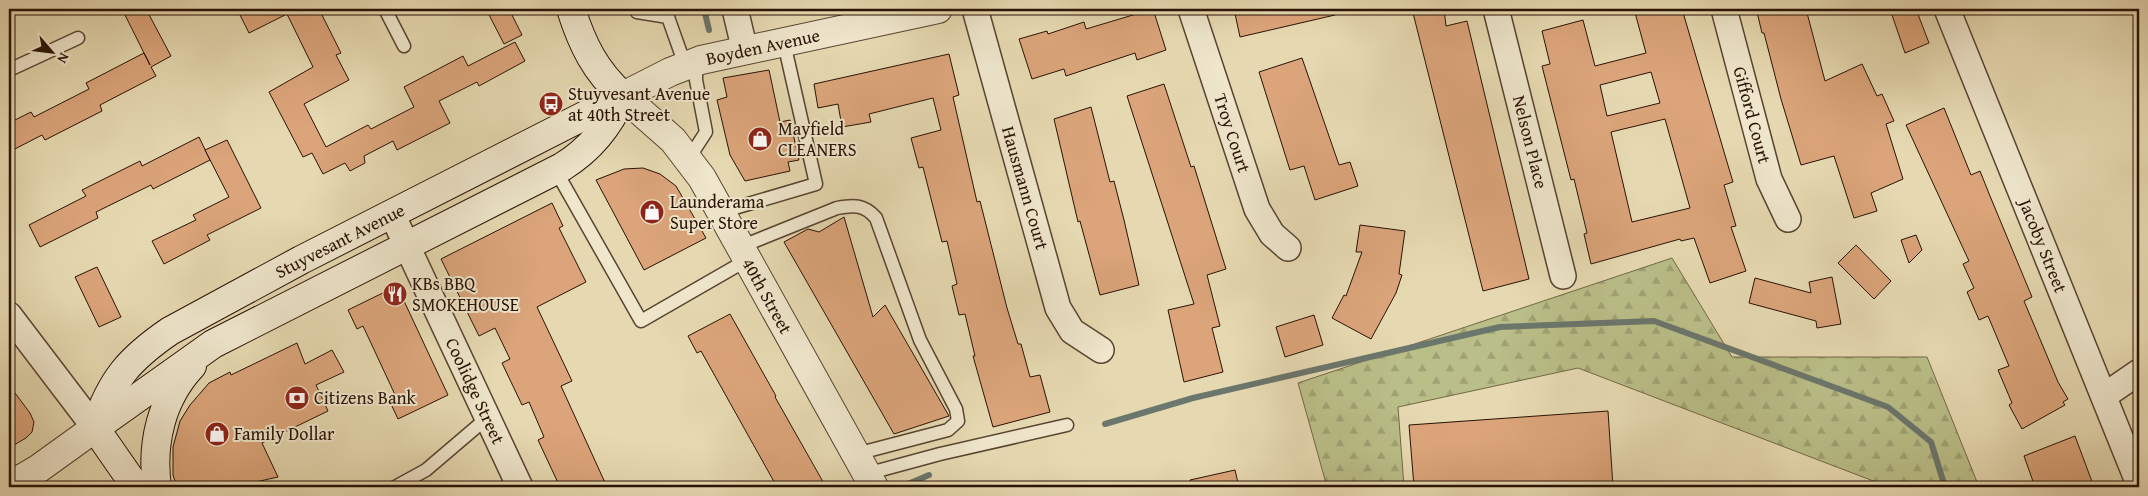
<svg xmlns="http://www.w3.org/2000/svg" width="2148" height="496" viewBox="0 0 2148 496" font-family="'Gentium Book Plus',serif">
	<style>
		.forest { fill: url(#forest-firs); stroke: #726846 }
		.lines { fill: none; stroke-linecap: round; stroke-linejoin: round }
		.stream { stroke: #6b766c; stroke-width: 6 }
		.building { fill: #dba47a; stroke: #291205; fill-rule: evenodd }
		.service-casing { stroke: #584430; stroke-width: 15 }
		.minor-casing { stroke: #584430; stroke-width: 28 }
		.tertiary-casing { stroke: #584430; stroke-width: 30 }
		.secondary-casing { stroke: #291205; stroke-width: 30 }
		.service { stroke: #efe6cc; stroke-width: 12 }
		.minor { stroke: #efe6cc; stroke-width: 25 }
		.tertiary { stroke: #efe6cc; stroke-width: 28 }
		.secondary { stroke: #efe6cc; stroke-width: 28 }
		.labels { text-anchor: middle; stroke-width: 4; stroke-linejoin: round; paint-order: stroke }
		.street-label { font-size: 18px; fill: #291205; stroke: #efe6cc }
		.poi-label { font-size: 18px; fill: #291205; stroke: #efe6cc; text-anchor: start }
	</style>
	<defs>
		<pattern id="forest-firs" width="22" height="20" patternUnits="userSpaceOnUse" patternTransform="scale(1.25)"><rect width="22" height="20" fill="#babe88"/><path d="M5 1l3.5 6h-7zM16 11l3.5 6h-7z" fill="#a0a274"/></pattern>
	</defs>
	<rect width="100%" height="100%" fill="#e6d9b1"/>
	<filter id="stains"><feTurbulence type="fractalNoise" baseFrequency=".004" numOctaves="4"/><feColorMatrix values="0 0 0 0 .2 0 0 0 0 .09 0 0 0 0 .02 0 0 0 .5 -.17"/></filter>
	<radialGradient id="worn" r=".72"><stop offset=".6" stop-color="#630" stop-opacity="0"/><stop offset="1" stop-color="#630" stop-opacity=".3"/></radialGradient>
	<polygon class="forest" points="1672,258 1732,357 1927,357 1979,487 1889,487 1578,368 1398,407 1404,487 1327,487 1298,383"/>
	<g class="lines">
		<g class="stream">
			<polyline points="704,9 709,30"/>
			<polyline points="1105,424 1193,398 1500,327 1654,321 1888,407 1931,442 1945,487"/>
			<polyline points="908,484 929,475"/>
		</g>
	</g>
	<g class="building">
		<polygon points="122,9 146,9 171,56 151,67 156,76 100,105 102,111 45,140 42,135 9,152 9,123 31,112 34,117 89,89 86,83 144,53 150,65"/>
		<polygon points="237,9 319,9 341,53 336,55 349,80 304,104 326,147 368,125 371,129 414,107 404,87 463,56 468,66 515,42 525,61 479,86 477,82 439,101 450,123 397,150 393,141 364,156 365,163 350,171 345,163 323,174 312,153 303,157 269,92 313,67 287,14 249,33"/>
		<polygon points="486,9 509,9 522,35 504,44"/>
		<polygon points="1153,9 1166,50 1137,60 1135,53 1066,76 1064,69 1032,79 1019,39 1047,31 1048,34 1084,22 1086,29"/>
		<polygon points="1234,9 1335,9 1335,15 1240,37"/>
		<polygon points="1412,9 1444,9 1446,26 1467,21 1529,279 1483,291"/>
		<path d="M1634,9H1682L1727,162L1733,182L1724,185L1736,226L1731,227L1746,271L1710,283L1694,238L1681,241L1680,239L1591,264L1584,234L1587,233L1574,179L1571,180L1542,66L1550,64L1542,31L1583,20L1595,66L1646,53ZM1651,72L1660,103L1607,116L1600,85ZM1665,119L1690,208L1632,222L1611,132Z"/>
		<polygon points="1769,9 1806,9 1825,81 1862,64 1877,96 1882,94 1894,121 1886,124 1903,179 1871,193 1877,211 1854,218 1834,156 1801,165 1781,99 1764,33 1762,33 1757,12"/>
		<polygon points="1890,9 1916,9 1929,43 1905,53"/>
		<polygon points="949,54 959,95 953,97 977,202 980,201 1007,308 1018,344 1021,344 1030,377 1040,375 1050,412 993,427 973,356 975,356 965,314 959,315 952,286 957,284 947,241 942,242 923,167 919,168 911,138 941,130 933,98 869,114 871,122 842,127 838,104 818,108 814,84"/>
		<polygon points="1302,58 1339,165 1350,162 1358,186 1315,200 1304,166 1290,170 1259,72"/>
		<polygon points="769,70 780,122 790,120 799,160 788,162 790,171 745,181 730,155 717,100 727,97 723,78"/>
		<polygon points="1164,84 1191,167 1194,166 1226,269 1207,275 1220,326 1212,328 1223,372 1184,382 1168,310 1194,304 1127,96"/>
		<polygon points="1091,107 1110,182 1114,181 1124,220 1139,285 1100,295 1080,221 1078,222 1054,119"/>
		<polygon points="1944,108 1971,175 1980,171 1990,196 2032,297 2024,301 2058,382 2068,399 2063,402 2065,405 2022,429 2009,405 2012,403 1998,370 2009,366 1988,316 1979,320 1967,292 1974,288 1963,264 1969,261 1906,125"/>
		<polygon points="199,137 210,160 153,189 151,185 96,212 98,218 40,247 29,225 86,196 82,190 140,161 142,166"/>
		<polygon points="227,140 261,208 207,235 210,240 164,264 152,241 196,220 193,215 229,197 205,150"/>
		<polygon points="643,168 660,174 676,186 706,238 644,270 596,180 624,169"/>
		<polygon points="552,203 563,226 559,228 586,282 537,307 572,381 561,386 607,487 560,487 538,440 544,437 529,402 522,405 502,363 510,359 495,328 479,336 441,259"/>
		<polygon points="844,217 873,317 885,305 949,416 894,434 784,242 808,229 819,232"/>
		<polygon points="1360,225 1405,231 1399,274 1402,275 1396,293 1371,339 1332,318 1344,295 1346,296 1362,252 1356,252"/>
		<polygon points="1916,235 1922,250 1909,263 1901,240"/>
		<polygon points="1856,245 1891,281 1874,299 1838,263"/>
		<polygon points="97,267 121,317 99,327 75,277"/>
		<polygon points="1832,277 1841,324 1817,328 1816,321 1749,303 1755,278 1811,293 1809,282"/>
		<polygon points="397,286 448,395 398,419 390,402 397,399 363,326 357,329 348,310"/>
		<polygon points="730,314 776,396 775,397 826,487 777,487 701,351 697,353 688,336"/>
		<polygon points="1314,315 1323,345 1285,357 1276,327"/>
		<polygon points="297,343 305,364 332,350 344,372 316,385 328,411 262,443 278,477 251,483 253,487 177,487 173,475 173,447 180,421 190,405 209,383 230,372 231,375"/>
		<polygon points="9,385 30,413 34,422 32,432 26,438 9,448"/>
		<polygon points="1608,411 1613,487 1414,487 1409,425"/>
		<polygon points="2075,436 2094,487 2035,487 2024,456"/>
		<polygon points="1235,470 1239,487 1191,487 1190,480"/>
	</g>
	<g class="lines">
		<defs>
			<g id="service">
				<polyline points="385,9 404,46"/>
				<polyline points="636,9 637,12 668,17 685,65"/>
				<polyline points="9,70 78,38"/>
				<polyline points="689,158 706,132 696,80 696,62"/>
				<polyline points="556,171 641,321 747,260"/>
				<polyline points="721,212 816,184 784,43"/>
				<path d="M740,247L837,208C853,205 864,204 876,218L920,340L956,409L958,421L948,430L856,454"/>
				<polyline points="866,474 940,454 1067,425"/>
				<polyline points="395,487 426,470 487,418"/>
			</g>
			<g id="minor">
				<polyline points="735,9 745,51"/>
				<polyline points="975,9 1058,308 1072,331 1101,350"/>
				<polyline points="1191,9 1257,209 1272,234 1288,248"/>
				<polyline points="1496,9 1563,276"/>
				<polyline points="1724,9 1769,179 1788,219"/>
				<polyline points="1947,9 2139,484"/>
				<polyline points="392,214 520,487"/>
				<polyline points="9,315 95,428"/>
				<polyline points="2104,396 2139,372"/>
			</g>
			<g id="tertiary">
				<polyline points="9,486 38,469 95,428"/>
				<polyline points="874,487 702,178 673,140 623,96 670,72 701,60 938,9"/>
			</g>
			<g id="secondary">
				<path d="M571,9C582,44 595,71 623,96"/>
				<path d="M95,428C111,380 129,359 170,331L301,260L623,96"/>
				<path d="M95,428L213,344L562,167C591,149 608,127 623,96"/>
				<polyline points="95,428 136,487"/>
				<path d="M157,487C151,444 161,399 192,366"/>
			</g>
		</defs>
		<use href="#service" class="service-casing"/>
		<use href="#minor" class="minor-casing"/>
		<use href="#tertiary" class="tertiary-casing"/>
		<use href="#secondary" class="secondary-casing"/>
		<use href="#service" class="service"/>
		<use href="#minor" class="minor"/>
		<use href="#tertiary" class="tertiary"/>
		<use href="#secondary" class="secondary"/>
	</g>
	<defs>
		<symbol id="bus-disc" viewBox="-11 -11 22 22"><circle r="9.5" fill="#8f2418" stroke="#efe6cc"/><path d="M-5-6H5V4H4V6H2V4H-2V6H-4V4H-5ZM-3.5-4V0h7V-4ZM-3.5 1.2v1.5H-2V1.2ZM2 1.2v1.5H3.5V1.2Z" fill="#fff"/></symbol>
		<symbol id="shop-disc" viewBox="-11 -11 22 22"><circle r="9.5" fill="#8f2418" stroke="#efe6cc"/><path d="M-5-2.5h2.3a2.7 3.5 0 0 1 5.4 0H5L5.5 6h-11ZM-1.5-2.5h3a1.5 2.3 0 0 0-3 0Z" fill="#fff"/></symbol>
		<symbol id="restaurant-disc" viewBox="-11 -11 22 22"><circle r="9.5" fill="#8f2418" stroke="#efe6cc"/><path d="M-5-6h1v4h1v-4h1v4h1v-4h1v5L-1.5 .5V6h-2V.5L-5-1ZM5-6V6H3V1.5H1.5Q1.5-4 5-6Z" fill="#fff"/></symbol>
		<symbol id="bank-disc" viewBox="-11 -11 22 22"><circle r="9.5" fill="#8f2418" stroke="#efe6cc"/><path d="M-6-4H6V4H-6ZM0-2.3a2.3 2.3 0 1 0 0 4.6a2.3 2.3 0 1 0 0-4.6Z" fill="#fff"/></symbol>
	</defs>
	<g fill-rule="evenodd">
		<use href="#bus-disc" x="537" y="90" width="28" height="28"/>
		<use href="#shop-disc" x="746" y="125" width="28" height="28"/>
		<use href="#shop-disc" x="638" y="198" width="28" height="28"/>
		<use href="#restaurant-disc" x="381" y="280" width="28" height="28"/>
		<use href="#bank-disc" x="283" y="384" width="28" height="28"/>
		<use href="#shop-disc" x="203" y="420" width="28" height="28"/>
	</g>
	<g class="labels">
		<g class="street-label">
			<text transform="translate(763 47) rotate(-12)" y="6">Boyden Avenue</text>
			<text transform="translate(1752 115) rotate(75)" y="6">Gifford Court</text>
			<text transform="translate(1232 133) rotate(72)" y="6">Troy Court</text>
			<text transform="translate(1530 142) rotate(76)" y="6">Nelson Place</text>
			<text transform="translate(1025 188) rotate(74)" y="6">Hausmann Court</text>
			<text transform="translate(340 241) rotate(-27)" y="6">Stuyvesant Avenue</text>
			<text transform="translate(2043 246) rotate(68)" y="6">Jacoby Street</text>
			<text transform="translate(767 296) rotate(61)" y="6">40th Street</text>
			<text transform="translate(475 391) rotate(65)" y="6">Coolidge Street</text>
		</g>
		<g class="poi-label">
			<text x="568" y="100">Stuyvesant Avenue<tspan x="568" dy="21">at 40th Street</tspan></text>
			<text x="778" y="135">Mayfield<tspan x="778" dy="21">CLEANERS</tspan></text>
			<text x="670" y="208">Launderama<tspan x="670" dy="21">Super Store</tspan></text>
			<text x="412" y="290">KBs BBQ<tspan x="412" dy="21">SMOKEHOUSE</tspan></text>
			<text x="314" y="404">Citizens Bank</text>
			<text x="234" y="440">Family Dollar</text>
		</g>
	</g>
	<rect width="2148" height="496" fill="none" stroke="#e6d9b1" stroke-width="30"/>
	<rect x="10" y="10" width="2128" height="476" fill="none" stroke="#291205" stroke-width="2.5"/>
	<rect x="15" y="15" width="2118" height="466" fill="none" stroke="#291205"/>
	<g transform="translate(52 52) rotate(118)" stroke="#efe6cc" stroke-width="4" paint-order="stroke">
	<path d="M0-4L9 19L0 12L-9 19Z" fill="#291205"/>
	<text y="-8" font-size="14" font-weight="bold" text-anchor="middle" fill="#291205">N</text>
	</g>
	<rect width="100%" height="100%" filter="url(#stains)"/>
	<rect width="100%" height="100%" fill="url(#worn)"/>
</svg>
